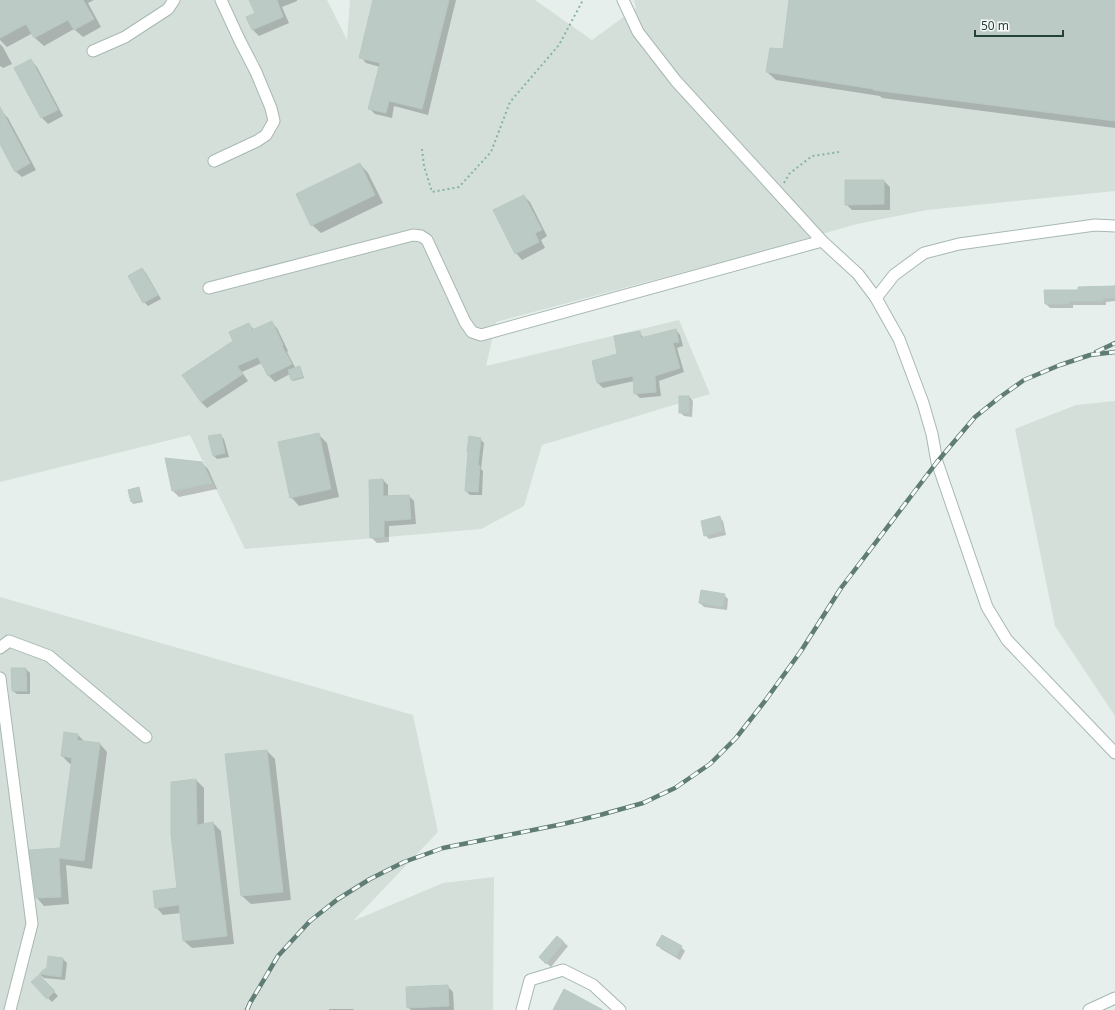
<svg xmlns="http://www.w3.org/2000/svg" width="1115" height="1010" viewBox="0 0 1115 1010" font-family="'Noto Sans',sans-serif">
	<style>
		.built { fill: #d4dfda }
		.shadow { fill: #0003 }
		.building { fill: #bbcac4; stroke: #b8c9c2 }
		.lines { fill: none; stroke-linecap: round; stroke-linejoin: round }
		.minor-casing { stroke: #a8b8b2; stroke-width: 13 }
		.path { stroke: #86b3a5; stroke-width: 2; stroke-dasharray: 2 3; stroke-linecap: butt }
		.minor { stroke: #fff; stroke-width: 11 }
		.rail-casing { stroke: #5f7d75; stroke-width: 4.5 }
		.rail { stroke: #f7fbf9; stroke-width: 3; stroke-dasharray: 9; stroke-linecap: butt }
	</style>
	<rect width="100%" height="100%" fill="#e6efeb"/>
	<g class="built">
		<polygon points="0,0 327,0 347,40 350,0 535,0 592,40 636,8 634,0 1115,0 1115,191 927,210 857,224 748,255 496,322 486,366 679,320 710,394 542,445 524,506 481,529 245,549 190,435 0,482"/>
		<polygon points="1115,401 1115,716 1055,626 1015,429 1076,405"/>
		<polygon points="0,597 413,715 438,832 353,921 443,883 494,877 493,1010 0,1010"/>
	</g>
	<g class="shadow">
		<polygon points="0,0 94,0 88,3 101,27 83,37 74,29 44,46 35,38 33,33 7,47 0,40"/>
		<polygon points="251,0 297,0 297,1 282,7 289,23 259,36 253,30 248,17 256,14"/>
		<polygon points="373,0 456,0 428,115 394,106 392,118 375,114 369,108 380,67 366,63 361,57"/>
		<polygon points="790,0 1115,0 1115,128 882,98 880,96 776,80 767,72 784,51"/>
		<polygon points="0,44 3,47 12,64 3,68 0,66"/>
		<polygon points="31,61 37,67 63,116 48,124 42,118 16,69"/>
		<polygon points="2,112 8,118 36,170 22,177 15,171 0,142 0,113"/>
		<polygon points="360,164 368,173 383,203 321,233 312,225"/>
		<polygon points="846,181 884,181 890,187 890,210 852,210 846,204"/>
		<polygon points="524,196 530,202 547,236 541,240 545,248 522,260 516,253"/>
		<polygon points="142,269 146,273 161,299 148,306 144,302"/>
		<polygon points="1114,285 1115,285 1115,301 1106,302 1106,305 1073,305 1073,308 1050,308 1046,304 1045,291 1079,291 1114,287"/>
		<polygon points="271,322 277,328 288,351 287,352 296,369 300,368 301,369 304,378 293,381 292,380 290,374 275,382 269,376 262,363 242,372 248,381 207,408 201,402 183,375 234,341 249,324 254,330"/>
		<polygon points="676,330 680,335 683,346 677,348 684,372 659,381 661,396 640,398 635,393 634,381 603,388 598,383 593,361 618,355 639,332 644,338"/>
		<polygon points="689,397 693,401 692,417 684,416 680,412"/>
		<polygon points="318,434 327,443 339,497 299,506 291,497"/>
		<polygon points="220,435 224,439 229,457 217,459 213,455"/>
		<polygon points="480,439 484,443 481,469 483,471 482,495 470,495 466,491"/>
		<polygon points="202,463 208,469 217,489 179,497 173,491"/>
		<polygon points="383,480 388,485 388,497 409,496 414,501 416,524 389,526 389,542 377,543 371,537"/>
		<polygon points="138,488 140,490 143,502 133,504 132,502 129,490"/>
		<polygon points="719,517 723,521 726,535 709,539 705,535"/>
		<polygon points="724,595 728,599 727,610 704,607 700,603"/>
		<polygon points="26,669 30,673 30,694 17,694 13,691"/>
		<polygon points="78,735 85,742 100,744 107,752 92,869 66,865 69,904 44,906 37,898 61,849 72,764 70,764 62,756"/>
		<polygon points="267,751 275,759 291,900 251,904 242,896"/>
		<polygon points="196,780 204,788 204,825 213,823 221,831 234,944 192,948 184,941 181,913 163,915 156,907 178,889 172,783"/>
		<polygon points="663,936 681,947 685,951 680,960 661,949 658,945"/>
		<polygon points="557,937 568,946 551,967 544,961"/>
		<polygon points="63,959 67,963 65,980 44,978 40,975 48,967"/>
		<polygon points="39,976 58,996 52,1002 32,982"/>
		<polygon points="447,986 453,992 454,1010 411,1010 408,1007"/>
		<polygon points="329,1009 353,1009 354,1010 329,1010"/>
	</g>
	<g class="building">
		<polygon points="0,0 83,0 94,19 74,30 68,20 34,38 26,24 0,38"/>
		<polygon points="249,0 277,0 283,17 252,30 246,17 255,13"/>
		<polygon points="373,0 449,0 422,109 389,101 386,113 368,109 380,63 359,58"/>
		<polygon points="789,0 1115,0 1115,121 873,90 873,89 766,72 770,48 783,49"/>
		<polygon points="31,59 58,110 41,118 14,68"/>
		<polygon points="0,107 30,163 15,172 0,144"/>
		<polygon points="360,163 375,195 311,226 296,194"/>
		<polygon points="845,180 884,180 884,204 845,205"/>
		<polygon points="524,195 542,230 535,233 539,242 515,254 493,210"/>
		<polygon points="142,268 158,295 143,303 128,276"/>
		<polygon points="1115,286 1115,298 1103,298 1103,301 1069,301 1069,304 1045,304 1044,290 1078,290 1078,287"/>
		<polygon points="272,321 283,345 282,346 292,364 268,376 258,357 237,366 243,374 201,402 182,375 233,341 229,332 249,323 252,330"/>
		<polygon points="676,329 679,342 673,343 680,368 655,376 656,392 634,394 633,376 597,383 592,361 617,354 614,336 640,331 641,338"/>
		<polygon points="300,366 303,377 291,380 288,370"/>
		<rect x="679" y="396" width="10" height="17"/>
		<polygon points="319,433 331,489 290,498 278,442"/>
		<polygon points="221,434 225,453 213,456 208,436"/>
		<polygon points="469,436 481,438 478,465 480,466 478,492 465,491 468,452 467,452"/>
		<polygon points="165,458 202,462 212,483 172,491"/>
		<polygon points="383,479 383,496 409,495 411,519 384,521 384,537 370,538 369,480"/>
		<polygon points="139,487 141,500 131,502 128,490"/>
		<polygon points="720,516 723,531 704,536 701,521"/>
		<polygon points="701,590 725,594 723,607 699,603"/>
		<polygon points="11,668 26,668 27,691 12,691"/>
		<polygon points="64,732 78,734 77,740 100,743 84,861 59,858 61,897 36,898 29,850 60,848 72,758 61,756"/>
		<polygon points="267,750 283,892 241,896 225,754"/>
		<polygon points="196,779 197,825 213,822 227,936 183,941 179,905 155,908 153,891 177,888 171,834 171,782"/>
		<polygon points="662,935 682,946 676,956 656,945"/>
		<polygon points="557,936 564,942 546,964 539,957"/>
		<polygon points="48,956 63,958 61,977 39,974 47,967"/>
		<polygon points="39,975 55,991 47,999 31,982"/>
		<polygon points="448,985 449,1006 407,1008 406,987"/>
		<polygon points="564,989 603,1010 553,1010"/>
	</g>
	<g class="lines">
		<defs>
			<g id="minor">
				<polyline points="623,0 638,32 676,81 822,241 858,274 876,298 899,339 923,403 932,434 937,462 987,607 1007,640 1115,753"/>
				<polyline points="93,51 125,37 168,9 174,0"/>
				<polyline points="214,161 257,141 266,135 274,121 271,108 256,72 239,39 221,0"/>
				<polyline points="209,288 413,235 421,236 427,240 465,322 472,332 481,335 822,241"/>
				<polyline points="876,298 894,275 924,253 959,244 1095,225 1115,226"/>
				<polyline points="0,648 9,641 49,656 146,737"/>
				<polyline points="0,678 32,924 10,1010"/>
				<polyline points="522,1010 530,980 563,970 593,985 620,1010"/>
				<polyline points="1089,1010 1115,998"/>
			</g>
		</defs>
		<use href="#minor" class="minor-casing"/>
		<g class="path">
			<polyline points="422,149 424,166 432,192 459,187 491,152 510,102 559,45 583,0"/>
			<polyline points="784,183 789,174 812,156 839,152"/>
		</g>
		<use href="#minor" class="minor"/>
		<defs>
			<g id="rail">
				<polyline points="1096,352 1115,343"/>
				<polyline points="247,1010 250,1003 278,956 310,921 338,899 370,879 404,862 443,848 563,824 600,815 643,803 675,788 710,764 736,738 765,701 801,651 841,588 937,462 975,417 1000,397 1024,380 1060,365 1090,355 1115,352"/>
			</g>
		</defs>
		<use href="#rail" class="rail-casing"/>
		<use href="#rail" class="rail"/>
	</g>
	<path d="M975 30v6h88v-6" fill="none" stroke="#24423a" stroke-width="2"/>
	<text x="981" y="30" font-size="12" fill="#24423a" stroke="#f7fbf9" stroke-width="3" paint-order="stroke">50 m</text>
</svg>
